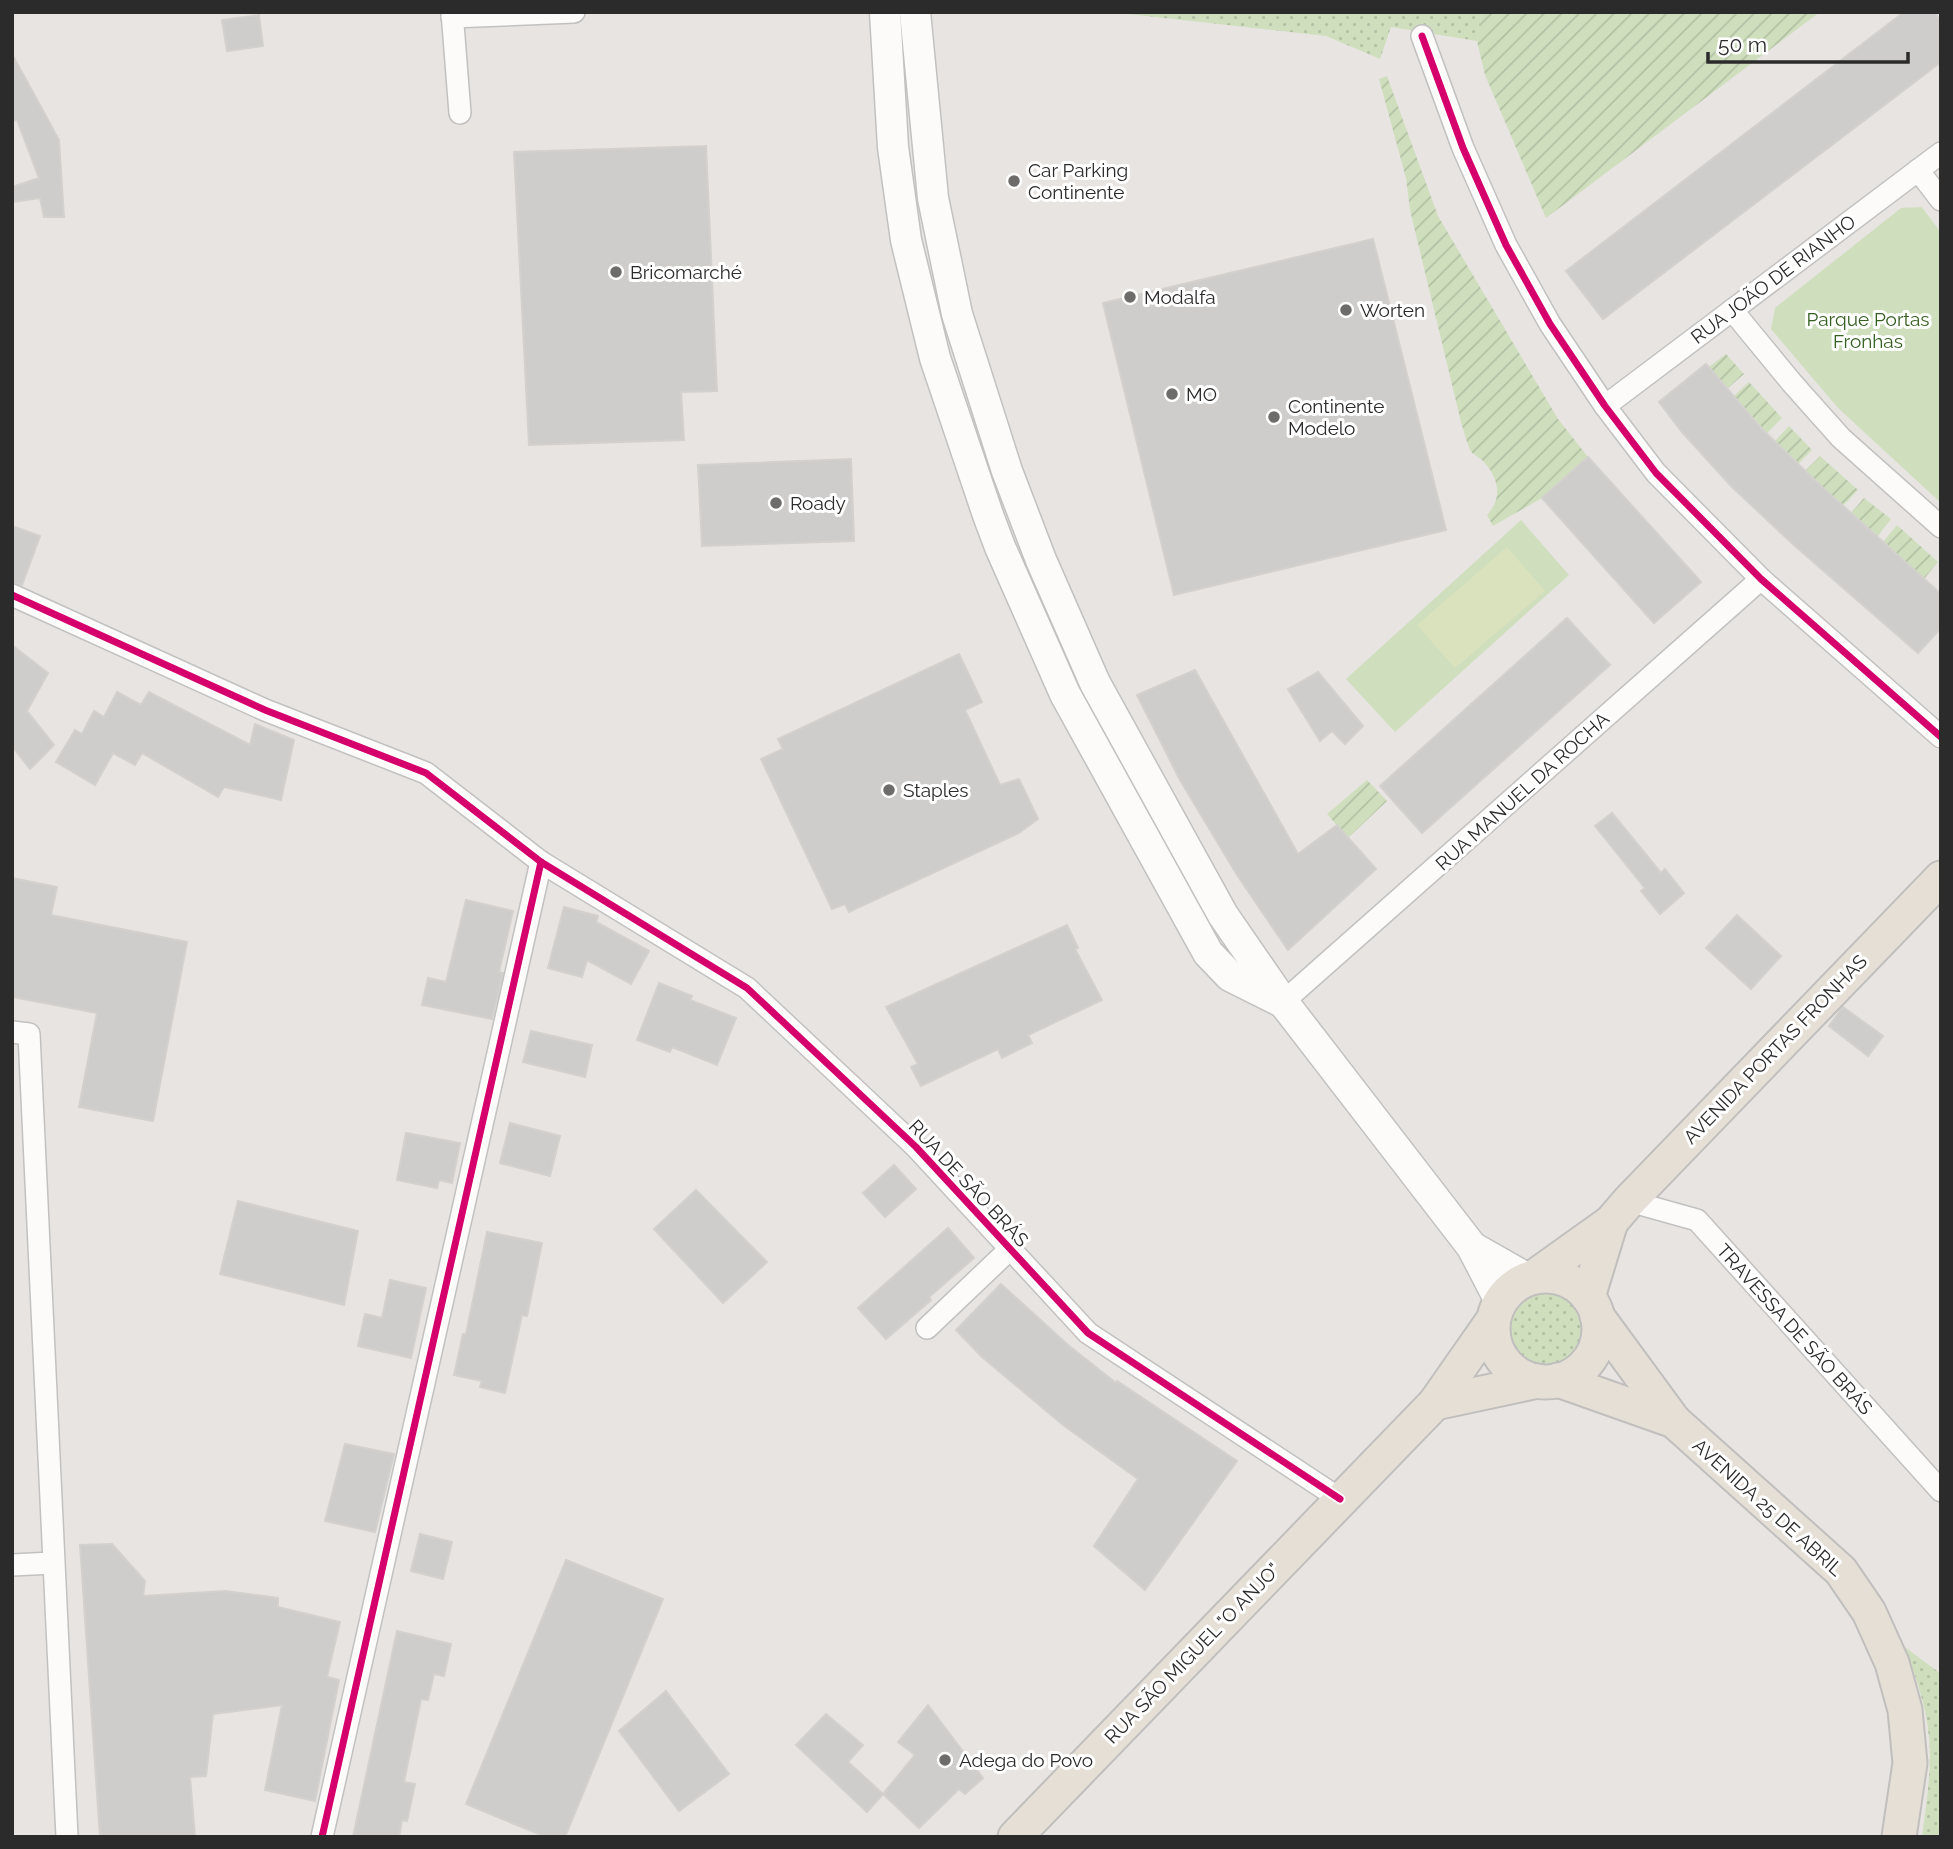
<svg xmlns="http://www.w3.org/2000/svg" width="1953" height="1849" viewBox="0 0 1953 1849" font-family="Raleway,sans-serif">
	<style>
		.grass { fill: url(#grass-dots) }
		.park { fill: #cfdfbe }
		.garden { fill: url(#garden-furrows) }
		.pitch { fill: #d9e2bc }
		.building { fill: #cfcdcb; stroke: #d3d0cd; stroke-width: 2 }
		.lines { fill: none; stroke-linecap: round; stroke-linejoin: round }
		.minor-casing { stroke: #c2c1c1; stroke-width: 24 }
		.secondary-casing { stroke: #c2c1c1; stroke-width: 33 }
		.primary-casing { stroke: #c0bfbe; stroke-width: 37 }
		.minor { stroke: #fcfbfa; stroke-width: 21 }
		.secondary { stroke: #fcfbfa; stroke-width: 30 }
		.primary { stroke: #e5dfd6; stroke-width: 33 }
		.cycleway-casing { stroke: #fff; stroke-width: 11 }
		.cycleway { stroke: #d6006c; stroke-width: 7 }
		.poi-dot { fill: #6d6c6b; stroke: #fff; stroke-width: 2.5 }
		.labels { text-anchor: middle; stroke-width: 6; stroke-linejoin: round; paint-order: stroke }
		.poi-label { font-size: 19px; fill: #2b2b2b; stroke: #fff; text-anchor: start }
		.street-label { font-size: 19px; fill: #2b2b2b; stroke: #fff }
		.park-label { font-size: 19px; fill: #366022; stroke: #fff }
	</style>
	<defs>
		<pattern id="grass-dots" width="8" height="8" patternUnits="userSpaceOnUse" patternTransform="scale(1.75)"><rect width="8" height="8" fill="#cfdfbe"/><path d="M2 2h.1M6 6h.1" fill="none" stroke="#b2c0a3" stroke-width="1.8" stroke-linecap="round"/></pattern>
		<pattern id="garden-furrows" width="10" height="10" patternUnits="userSpaceOnUse" patternTransform="scale(1.75)"><rect width="10" height="10" fill="#cfdfbe"/><path d="M-1 1l2-2M0 10L10 0M9 11l2-2" fill="none" stroke="#b2c0a3"/></pattern>
	</defs>
	<rect width="100%" height="100%" fill="#e8e4e1"/>
	<g class="grass">
		<polygon points="1110,12 1482,12 1477,41 1391,27 1380,59 1326,36"/>
		<circle cx="1546" cy="1328" r="40"/>
		<path d="M1905,1647L1941,1674V1837H1922C1926,1805 1932,1770 1929,1738C1927,1707 1915,1676 1905,1647Z"/>
	</g>
	<g class="park">
		<polygon points="1922,207 1941,233 1941,503 1838,408 1771,329 1775,308 1901,208"/>
		<polygon points="1521,520 1569,575 1395,732 1346,679"/>
	</g>
	<g class="garden">
		<polygon points="1482,12 1820,12 1546,218 1485,75 1477,41"/>
		<path d="M1387,76L1438,216L1558,419L1588,457L1542,498L1493,526L1487,515C1503,498 1499,478 1483,461C1478,456 1473,455 1470,450C1466,441 1464,431 1461,422L1410,210L1406,178L1379,79Z"/>
		<polygon points="1726,354 1744,374 1727,389 1709,367"/>
		<polygon points="1749,382 1782,418 1767,433 1734,396"/>
		<polygon points="1789,426 1812,450 1798,464 1775,441"/>
		<polygon points="1820,456 1858,490 1843,506 1805,471"/>
		<polygon points="1864,498 1891,519 1877,537 1851,513"/>
		<polygon points="1897,525 1938,562 1924,579 1883,542"/>
		<polygon points="1367,780 1387,801 1348,838 1327,814"/>
	</g>
	<polygon class="pitch" points="1507,547 1545,591 1455,668 1417,625"/>
	<g class="building">
		<polygon points="1904,12 1934,12 1941,21 1941,62 1603,319 1566,271"/>
		<polygon points="259,15 263,46 227,51 222,20"/>
		<polygon points="12,54 59,140 64,217 44,217 40,198 12,202 12,187 39,178 17,120 12,121"/>
		<polygon points="706,146 717,391 681,392 684,440 529,445 514,152"/>
		<polygon points="1373,239 1446,530 1174,595 1103,303"/>
		<polygon points="1706,364 1761,428 1821,486 1941,594 1941,628 1918,653 1795,546 1732,487 1682,432 1659,402"/>
		<polygon points="1588,457 1701,582 1654,623 1542,498"/>
		<polygon points="851,459 854,541 702,546 698,465"/>
		<polygon points="12,526 40,536 22,585 12,582"/>
		<polygon points="1567,618 1610,665 1422,833 1380,786"/>
		<polygon points="12,645 48,673 27,711 54,745 30,769 12,746"/>
		<polygon points="959,654 982,702 965,710 1000,785 1019,779 1038,819 1019,833 849,912 845,904 832,909 761,759 783,749 778,739"/>
		<polygon points="1195,670 1298,854 1337,825 1376,869 1288,950 1237,875 1180,780 1137,695"/>
		<polygon points="1318,672 1363,726 1345,744 1332,731 1320,741 1288,689"/>
		<polygon points="117,692 141,705 149,692 250,745 255,724 294,740 281,800 224,787 218,797 142,753 135,765 113,753 95,785 56,762 75,730 82,734 94,711 104,717"/>
		<polygon points="1612,813 1661,873 1665,869 1684,893 1660,914 1641,891 1645,888 1595,826"/>
		<polygon points="12,878 57,887 51,915 187,942 153,1121 79,1107 97,1013 12,997"/>
		<polygon points="466,900 513,911 499,972 503,973 492,1019 422,1005 428,978 446,982"/>
		<polygon points="564,907 598,916 596,922 649,951 631,984 587,960 582,977 548,968"/>
		<polygon points="1737,915 1781,956 1751,989 1706,948"/>
		<polygon points="1067,925 1078,948 1075,949 1102,1000 1028,1035 1032,1043 1002,1058 998,1049 921,1086 911,1067 918,1064 886,1007"/>
		<polygon points="659,983 692,996 690,1000 736,1018 717,1065 672,1047 670,1052 637,1040"/>
		<polygon points="1843,1007 1883,1036 1868,1056 1829,1026"/>
		<polygon points="531,1031 592,1045 585,1077 523,1062"/>
		<polygon points="510,1123 560,1136 550,1176 500,1163"/>
		<polygon points="406,1133 460,1143 452,1183 439,1180 437,1188 397,1180"/>
		<polygon points="894,1165 916,1189 885,1217 863,1193"/>
		<polygon points="696,1190 767,1262 723,1303 654,1229"/>
		<polygon points="238,1201 358,1231 344,1305 220,1274"/>
		<polygon points="948,1228 974,1258 929,1297 931,1300 886,1339 858,1308"/>
		<polygon points="487,1232 542,1243 527,1316 522,1315 505,1393 480,1387 482,1381 454,1375 463,1334 466,1334"/>
		<polygon points="390,1280 426,1288 411,1358 358,1346 365,1314 382,1318"/>
		<polygon points="1001,1284 1068,1345 1116,1383 1117,1381 1237,1461 1145,1590 1094,1546 1138,1479 1063,1425 982,1357 956,1330"/>
		<polygon points="345,1444 394,1454 375,1532 325,1521"/>
		<polygon points="420,1534 452,1542 443,1579 411,1571"/>
		<polygon points="112,1544 145,1581 143,1596 225,1591 278,1598 278,1607 340,1622 327,1677 339,1680 315,1801 265,1790 282,1705 213,1714 206,1776 190,1777 195,1837 100,1837 80,1545"/>
		<polygon points="566,1560 663,1599 565,1837 546,1837 466,1804"/>
		<polygon points="397,1631 451,1644 444,1676 434,1674 428,1700 421,1699 404,1782 415,1784 407,1821 402,1820 399,1837 353,1837"/>
		<polygon points="666,1691 729,1774 679,1811 619,1731"/>
		<polygon points="928,1705 983,1778 965,1794 959,1789 919,1828 883,1794 915,1755 898,1742"/>
		<polygon points="826,1714 863,1745 848,1762 883,1794 867,1812 796,1745"/>
	</g>
	<g class="lines">
		<defs>
			<g id="minor">
				<polyline points="452,12 460,113"/>
				<polyline points="452,17 574,12"/>
				<polyline points="1422,36 1463,148 1506,245 1550,324 1605,406 1656,473 1761,579 1941,737"/>
				<polyline points="1918,170 1941,200"/>
				<polyline points="1732,310 1792,383 1841,438 1941,527"/>
				<polyline points="1605,406 1941,153"/>
				<polyline points="12,595 265,710 426,773 541,862 747,988 916,1147 1088,1333 1340,1499"/>
				<polyline points="1283,1002 1761,579"/>
				<polyline points="12,1032 29,1034 67,1837"/>
				<polyline points="1629,1201 1697,1220 1941,1491"/>
				<polyline points="927,1328 1010,1249"/>
				<polyline points="12,1565 53,1563"/>
				<polyline points="322,1837 541,862"/>
			</g>
			<g id="secondary">
				<polyline points="885,12 893,147 906,240 935,358 988,515 1000,547 1065,694 1208,953 1230,976 1280,1001"/>
				<polyline points="915,12 933,198 957,314 1007,471 1041,560 1095,683 1223,915 1283,1002 1472,1247 1500,1301"/>
				<polyline points="1472,1247 1528,1279"/>
			</g>
			<g id="primary">
				<circle cx="1546" cy="1329" r="53"/>
				<polyline points="1534,1277 1611,1222 1629,1201 1941,878"/>
				<polyline points="1588,1297 1611,1222"/>
				<polyline points="1597,1316 1674,1421 1841,1571 1869,1612 1892,1663 1905,1710 1910,1763 1899,1837"/>
				<polyline points="1558,1380 1674,1421"/>
				<polyline points="1435,1403 1538,1381"/>
				<polyline points="1015,1837 1435,1403 1493,1320"/>
			</g>
		</defs>
		<use href="#minor" class="minor-casing"/>
		<use href="#secondary" class="secondary-casing"/>
		<use href="#primary" class="primary-casing"/>
		<use href="#minor" class="minor"/>
		<use href="#secondary" class="secondary"/>
		<use href="#primary" class="primary"/>
		<defs>
			<g id="cycleway">
				<polyline points="1422,36 1463,148 1506,245 1550,324 1605,406 1656,473 1761,579 1941,737"/>
				<polyline points="12,595 265,710 426,773 541,862 747,988 916,1147 1088,1333 1340,1499"/>
				<polyline points="322,1837 541,862"/>
			</g>
		</defs>
		<use href="#cycleway" class="cycleway-casing"/>
		<use href="#cycleway" class="cycleway"/>
	</g>
	<g class="poi-dot">
		<circle cx="1014" cy="181" r="7"/>
		<circle cx="616" cy="272" r="7"/>
		<circle cx="1130" cy="297" r="7"/>
		<circle cx="1346" cy="310" r="7"/>
		<circle cx="1172" cy="394" r="7"/>
		<circle cx="1274" cy="417" r="7"/>
		<circle cx="776" cy="503" r="7"/>
		<circle cx="889" cy="790" r="7"/>
		<circle cx="945" cy="1760" r="7"/>
	</g>
	<g class="labels">
		<g class="poi-label">
			<text x="1028" y="177">Car Parking<tspan x="1028" dy="22">Continente</tspan></text>
			<text x="630" y="279">Bricomarché</text>
			<text x="1144" y="304">Modalfa</text>
			<text x="1360" y="317">Worten</text>
			<text x="1186" y="401">MO</text>
			<text x="1288" y="413">Continente<tspan x="1288" dy="22">Modelo</tspan></text>
			<text x="790" y="510">Roady</text>
			<text x="903" y="797">Staples</text>
			<text x="959" y="1767">Adega do Povo</text>
		</g>
		<g class="street-label">
			<text transform="translate(1773 279) rotate(-37)" y="7">RUA JOÃO DE RIANHO</text>
			<text transform="translate(1522 791) rotate(-42)" y="7">RUA MANUEL DA ROCHA</text>
			<text transform="translate(1775 1049) rotate(-46)" y="7">AVENIDA PORTAS FRONHAS</text>
			<text transform="translate(969 1183) rotate(47)" y="7">RUA DE SÃO BRÁS</text>
			<text transform="translate(1795 1329) rotate(48)" y="7">TRAVESSA DE SÃO BRÁS</text>
			<text transform="translate(1768 1507) rotate(42)" y="7">AVENIDA 25 DE ABRIL</text>
			<text transform="translate(1192 1653) rotate(-46)" y="7">RUA SÃO MIGUEL "O ANJO"</text>
		</g>
		<g class="park-label">
			<text x="1868" y="326">Parque Portas<tspan x="1868" dy="22">Fronhas</tspan></text>
		</g>
	</g>
	<rect width="1953" height="1849" fill="none" stroke="#2b2b2b" stroke-width="28"/>
	<path d="M1708 52v10h200v-10" fill="none" stroke="#2b2b2b" stroke-width="3.5"/>
	<text x="1718" y="52" font-size="21" fill="#2b2b2b" stroke="#ffffff" stroke-width="5" paint-order="stroke">50 m</text>
</svg>
